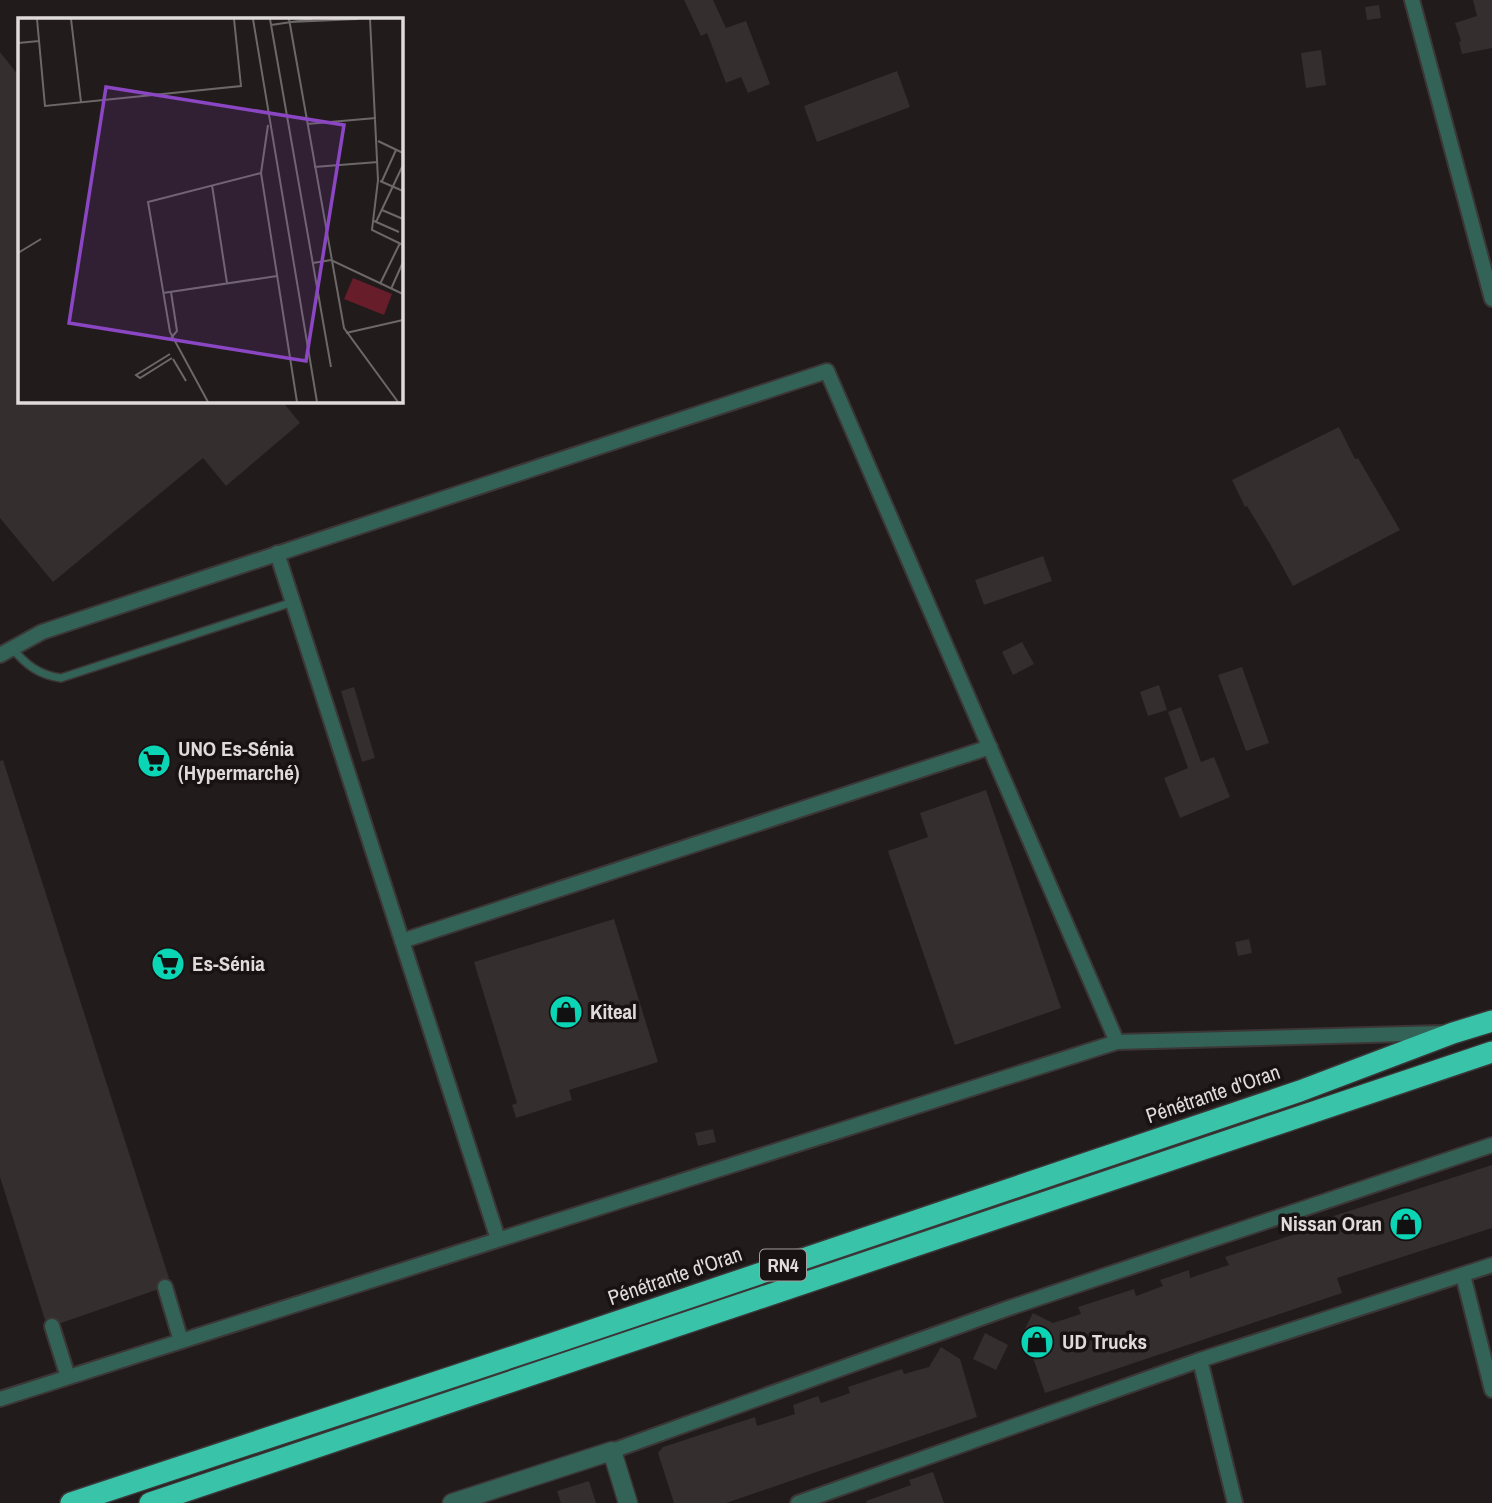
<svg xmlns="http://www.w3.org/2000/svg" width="1492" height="1503" viewBox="0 0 1492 1503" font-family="'Archivo Narrow',sans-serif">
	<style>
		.building { fill: #342e2e }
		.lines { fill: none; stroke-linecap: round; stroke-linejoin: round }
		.service-casing { stroke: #3c3637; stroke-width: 10 }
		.minor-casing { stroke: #3c3637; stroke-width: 18 }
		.tertiary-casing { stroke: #3c3637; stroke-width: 21 }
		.motorway-casing { stroke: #3c3637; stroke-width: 24 }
		.service { stroke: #336257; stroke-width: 7 }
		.minor { stroke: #336257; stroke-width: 14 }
		.tertiary { stroke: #336257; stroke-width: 18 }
		.motorway { stroke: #39c3a9; stroke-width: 21 }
		.labels { text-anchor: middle; stroke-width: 7; stroke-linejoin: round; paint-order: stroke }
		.shield { fill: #181213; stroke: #a39f9f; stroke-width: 2 }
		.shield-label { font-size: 19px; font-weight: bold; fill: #dfdbdb }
		.poi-label { font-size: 21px; font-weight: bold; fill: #dfdbdb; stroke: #181213; text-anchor: start }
		.street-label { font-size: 21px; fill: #dfdbdb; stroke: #181213 }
		.inset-road { fill: none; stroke: #6d6868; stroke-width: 2 }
		.view { fill: #8a46c3; fill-opacity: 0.15; stroke: #8a46c3; stroke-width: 3.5 }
		.inset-edge { fill: none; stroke: #dfdbdb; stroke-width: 3.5 }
	</style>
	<rect width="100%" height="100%" fill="#211b1c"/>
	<g class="building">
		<polygon points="684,0 713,0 726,28 746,21 770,84 748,93 741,77 726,83 707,33 701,36"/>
		<polygon points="1473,0 1492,0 1492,48 1462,54 1459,42 1461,41 1455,23 1477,16"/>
		<polygon points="1379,5 1381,18 1367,20 1365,7"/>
		<polygon points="1321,50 1326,85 1306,88 1301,53"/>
		<polygon points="0,52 19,76 19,401 282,401 300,423 226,486 203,458 53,582 0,518"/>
		<polygon points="897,71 910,107 817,142 804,106"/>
		<polygon points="1339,427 1355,459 1358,458 1400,530 1293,586 1270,544 1247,506 1245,507 1232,480"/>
		<polygon points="1043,556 1052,581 984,605 975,580"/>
		<polygon points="1022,642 1034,664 1013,675 1002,652"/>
		<polygon points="1242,667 1269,743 1246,751 1218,675"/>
		<polygon points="1159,685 1167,710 1148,716 1140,692"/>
		<polygon points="354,687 375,758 362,762 341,691"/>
		<polygon points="1181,707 1201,762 1214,757 1230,797 1180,818 1164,778 1188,768 1168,712"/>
		<polygon points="3,760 169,1278 159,1280 156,1290 61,1323 53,1317 45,1320 0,1177 0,761"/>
		<polygon points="986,790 1061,1008 955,1045 888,851 928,837 920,813"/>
		<polygon points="614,919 658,1062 569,1090 572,1100 516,1118 512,1105 517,1103 474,962"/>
		<polygon points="1249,939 1252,953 1238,956 1235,942"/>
		<polygon points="713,1129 716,1142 698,1146 695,1133"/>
		<polygon points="1492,1165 1492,1228 1337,1278 1342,1293 1045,1393 1029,1346 1020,1339 1033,1313 1053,1323 1081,1314 1078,1307 1134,1289 1136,1296 1163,1286 1160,1280 1189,1270 1190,1278 1229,1265 1225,1257 1320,1226 1318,1221"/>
		<polygon points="985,1333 1008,1345 996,1370 973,1359"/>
		<polygon points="941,1347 960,1359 977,1417 726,1503 674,1503 658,1453 663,1447 755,1417 757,1426 795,1414 793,1405 818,1396 821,1403 850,1393 848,1387 902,1369 904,1374 929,1367"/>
		<polygon points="933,1472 944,1503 867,1503 866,1501 911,1485 909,1480"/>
		<polygon points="589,1481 596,1503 561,1503 557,1491"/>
	</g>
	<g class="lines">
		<defs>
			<path id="service" d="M12,648C26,665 39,675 61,678L293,602"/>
			<g id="minor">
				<polyline points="1412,0 1492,299"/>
				<polyline points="277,553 498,1239"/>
				<polyline points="0,655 42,632 827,371 1117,1042"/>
				<polyline points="402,941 990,747"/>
				<polyline points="1463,1275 1492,1390"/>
				<polyline points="165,1287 181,1341"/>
				<polyline points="52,1326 68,1377"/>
				<polyline points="1200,1360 1235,1503"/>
				<polyline points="0,1399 1117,1042 1441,1033"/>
				<polyline points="612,1451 1006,1309 1492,1145"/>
				<polyline points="798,1503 1200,1360 1492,1265"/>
			</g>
			<polyline id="tertiary" points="452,1503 612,1451 628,1503"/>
			<g id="motorway">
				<polyline points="71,1503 551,1344 1300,1091 1453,1033 1492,1021"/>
				<polyline points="150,1503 1492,1052"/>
			</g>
		</defs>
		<use href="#service" class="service-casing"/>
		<use href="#minor" class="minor-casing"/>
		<use href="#tertiary" class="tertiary-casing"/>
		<use href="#motorway" class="motorway-casing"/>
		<use href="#service" class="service"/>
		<use href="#minor" class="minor"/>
		<use href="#tertiary" class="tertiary"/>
		<use href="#motorway" class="motorway"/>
	</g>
	<defs>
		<symbol id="supermarket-disc" viewBox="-11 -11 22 22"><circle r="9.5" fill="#0ad5b5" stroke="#181213"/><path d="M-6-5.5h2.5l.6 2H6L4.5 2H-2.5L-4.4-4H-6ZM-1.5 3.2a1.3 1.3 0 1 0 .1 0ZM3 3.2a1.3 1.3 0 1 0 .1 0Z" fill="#111"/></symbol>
		<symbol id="shop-disc" viewBox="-11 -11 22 22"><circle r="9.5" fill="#0ad5b5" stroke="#181213"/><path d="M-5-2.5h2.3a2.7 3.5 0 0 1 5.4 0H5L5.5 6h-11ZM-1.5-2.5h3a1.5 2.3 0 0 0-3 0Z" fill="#111"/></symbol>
	</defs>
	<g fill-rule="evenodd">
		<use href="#supermarket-disc" x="135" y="742" width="38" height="38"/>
		<use href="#supermarket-disc" x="149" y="945" width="38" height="38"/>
		<use href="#shop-disc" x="547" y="993" width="38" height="38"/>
		<use href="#shop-disc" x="1387" y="1205" width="38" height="38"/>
		<use href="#shop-disc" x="1018" y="1323" width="38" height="38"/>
	</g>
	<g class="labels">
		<rect class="shield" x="760" y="1249.5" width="46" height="31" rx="5"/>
		<g class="shield-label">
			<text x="783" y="1272">RN4</text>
		</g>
		<g class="poi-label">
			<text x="178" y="756">UNO Es-Sénia<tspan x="178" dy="24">(Hypermarché)</tspan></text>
			<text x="192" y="971">Es-Sénia</text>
			<text x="590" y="1019">Kiteal</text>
			<text x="1382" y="1231" text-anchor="end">Nissan Oran</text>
			<text x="1062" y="1349">UD Trucks</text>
		</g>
		<g class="street-label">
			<text transform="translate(1213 1094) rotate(-19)" y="7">Pénétrante d'Oran</text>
			<text transform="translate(675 1276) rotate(-19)" y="7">Pénétrante d'Oran</text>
		</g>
	</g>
	<g transform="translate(18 18)">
		<rect width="385" height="385" fill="#211b1c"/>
		<path d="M335,260L374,276L366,297L326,281Z" fill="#671d2a"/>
		<path class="inset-road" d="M19,1L27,88L223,68L216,1M53,1L63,84M235,1L299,384M252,1L313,349M271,1L326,310L380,384M352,1L360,162L354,212L385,227M272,4L340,1M253,7L294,1M0,25L21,23M289,106L358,100M250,107L243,155L279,384M360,123L385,135M296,149L360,144M362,163L385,173M364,163L378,132M194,167L209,265M364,192L385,201M356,203L381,214M358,204L385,147M0,235L23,221M295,245L313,242L385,276M362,266L382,225M373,271L385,244M153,274L159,313L153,320M145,275L259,258M328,315L385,302M152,336L118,357L122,360L154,340M155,341L168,363M190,384L152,314L130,184L243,155"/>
		<path class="view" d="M88,69L326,107L288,343L51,305Z"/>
		<rect width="385" height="385" class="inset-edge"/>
	</g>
</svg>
